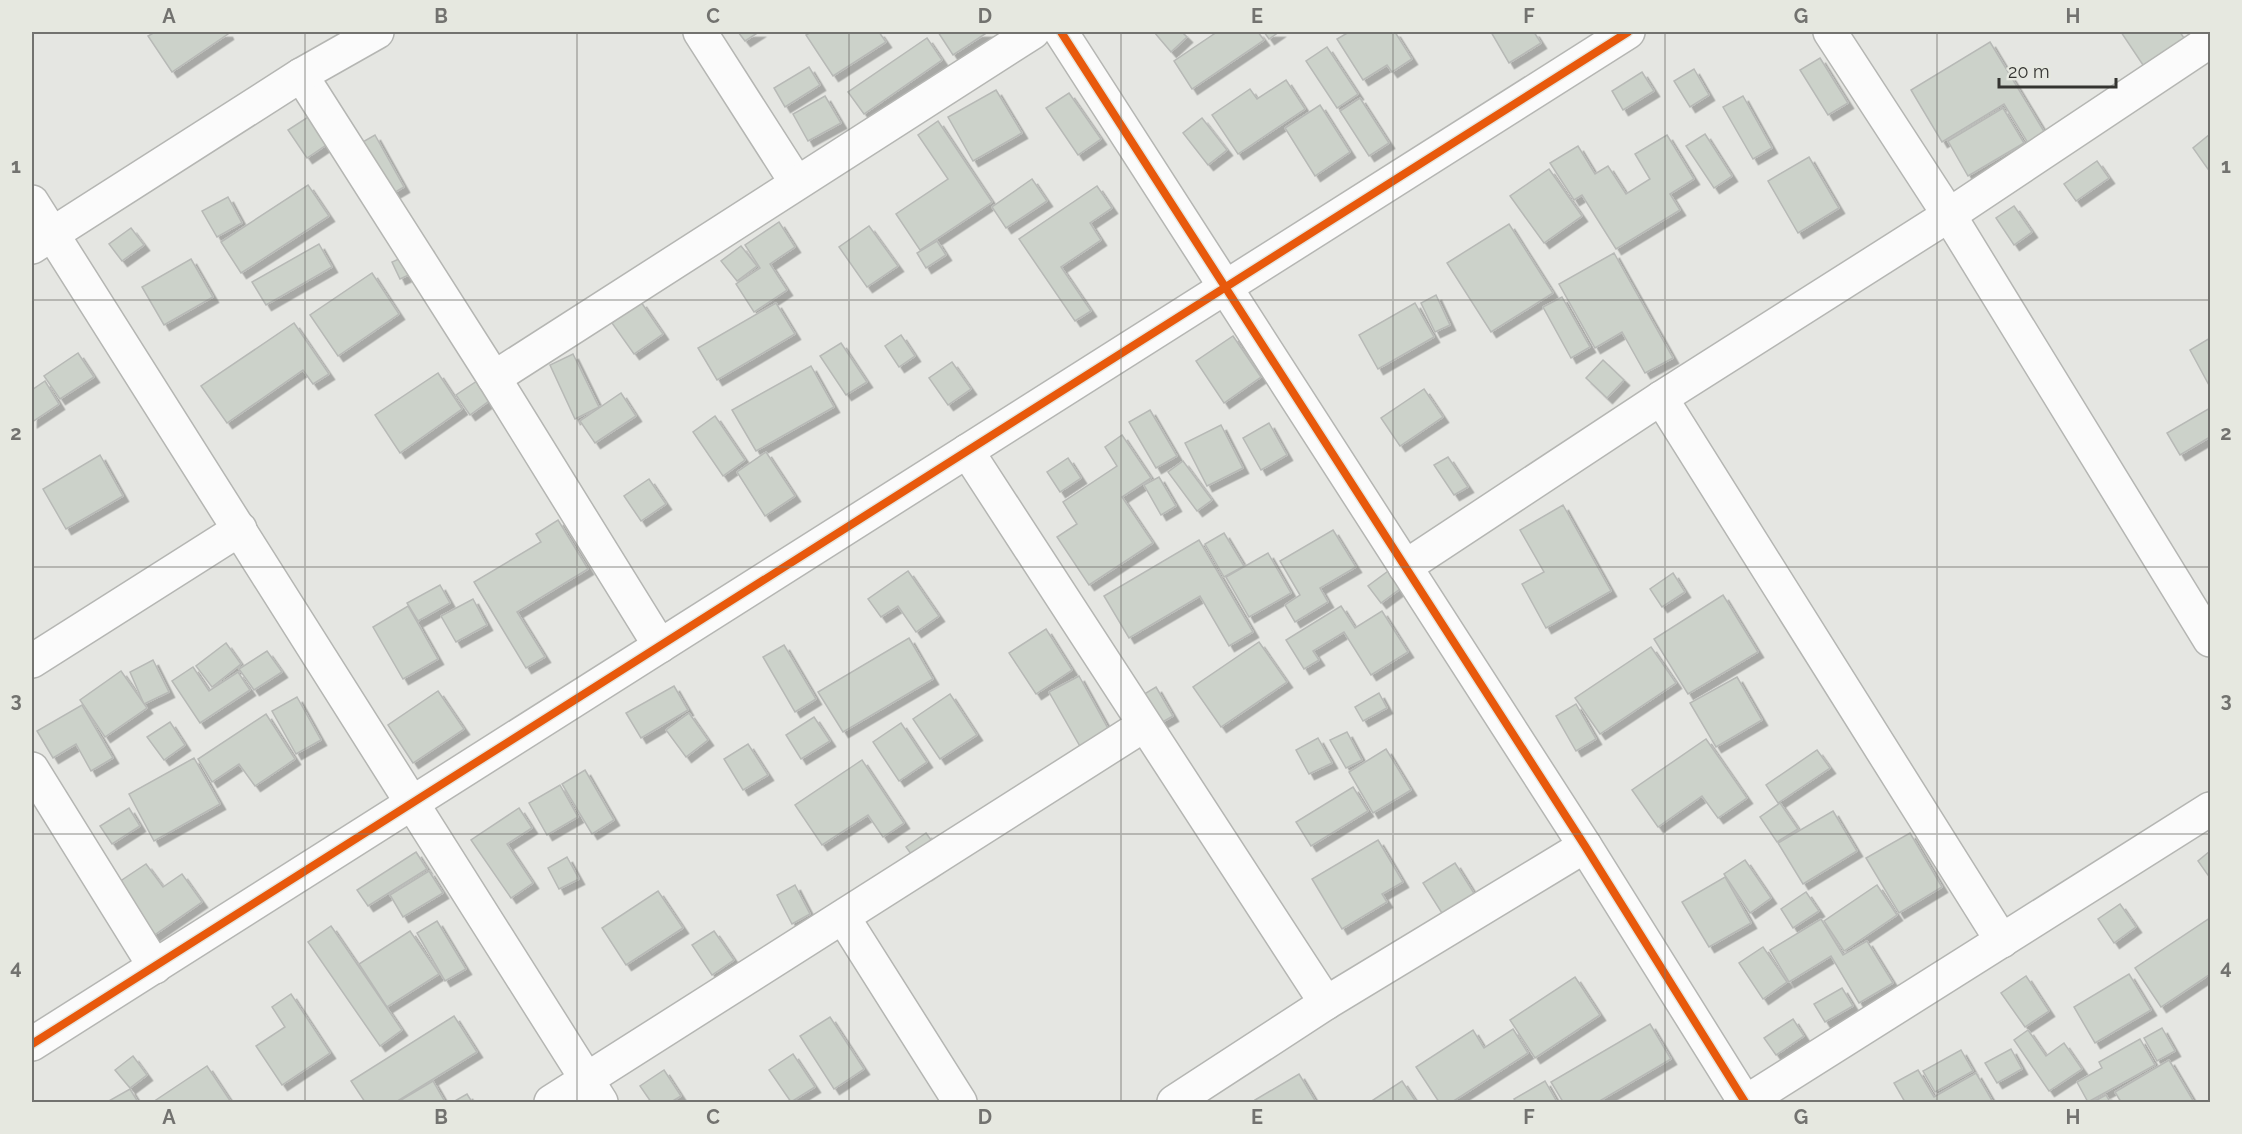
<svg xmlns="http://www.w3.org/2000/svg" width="2242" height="1134" viewBox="0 0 2242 1134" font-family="Raleway,sans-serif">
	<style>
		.building { fill: #ccd2ca; stroke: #b7b9b6; stroke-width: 1.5; filter: url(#shadow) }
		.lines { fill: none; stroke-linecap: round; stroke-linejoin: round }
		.street-casing { stroke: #b5b6b3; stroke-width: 36 }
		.street { stroke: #fbfbfb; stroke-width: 33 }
		.cycleway-casing { stroke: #e6e8e0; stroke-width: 11 }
		.cycleway { stroke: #e8590c; stroke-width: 8 }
		.grid { fill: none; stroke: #72726f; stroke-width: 1.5; stroke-opacity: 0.55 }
		.neatline { fill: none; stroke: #72726f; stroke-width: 2 }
		.grid-label { font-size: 20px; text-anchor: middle; font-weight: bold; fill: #72726f }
	</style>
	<defs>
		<filter id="shadow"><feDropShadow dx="5.5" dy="5.5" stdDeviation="0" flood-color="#0004"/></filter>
	</defs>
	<rect width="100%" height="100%" fill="#e5e6e2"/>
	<g class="building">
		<polygon points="155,32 227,32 228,34 172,72 148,36"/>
		<polygon points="738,32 759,32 745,41"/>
		<polygon points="811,32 879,32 886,42 833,76 806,35"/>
		<polygon points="938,32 988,32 953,55"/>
		<polygon points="1154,32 1182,32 1187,37 1171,52"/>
		<polygon points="1217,32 1258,32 1264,40 1192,89 1174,61"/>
		<polygon points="1264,32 1279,32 1269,39"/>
		<polygon points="1349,32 1395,32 1412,59 1392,72 1387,65 1363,80 1337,39"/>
		<polygon points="1491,32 1534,32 1541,43 1509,63"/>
		<polygon points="2121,32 2180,32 2186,41 2145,68"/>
		<polygon points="927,38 942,60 864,114 848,92"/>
		<polygon points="1990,42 2048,138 2031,148 2004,104 1942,142 1911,90"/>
		<polygon points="1327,47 1358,94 1337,108 1306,61"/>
		<polygon points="1820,58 1848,103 1828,115 1800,70"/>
		<polygon points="809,67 820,85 785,107 774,88"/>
		<polygon points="1694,69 1709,95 1690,107 1674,81"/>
		<polygon points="1642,72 1654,91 1623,110 1612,91"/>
		<polygon points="1286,80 1305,109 1238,154 1212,115 1250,89 1257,99"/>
		<polygon points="996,90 1022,133 973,161 948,117"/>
		<polygon points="1069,93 1101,139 1078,155 1046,108"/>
		<polygon points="825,96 841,123 808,141 793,114"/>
		<polygon points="1743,96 1772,148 1753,159 1723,107"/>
		<polygon points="1360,98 1389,143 1369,156 1340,111"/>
		<polygon points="1320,105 1350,152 1315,176 1285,128"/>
		<polygon points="2003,108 2024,143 1968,176 1948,141"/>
		<polygon points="319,110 338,137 307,158 288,130"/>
		<polygon points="1202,118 1227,150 1208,165 1183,133"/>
		<polygon points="938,121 992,202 920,250 896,214 948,179 918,135"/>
		<polygon points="1705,134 1732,176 1714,188 1686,146"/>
		<polygon points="2210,134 2210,172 2193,148"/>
		<polygon points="375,135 404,187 368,208 338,156"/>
		<polygon points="1667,135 1694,179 1670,194 1680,210 1616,249 1582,195 1574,200 1550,163 1578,146 1595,174 1608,166 1626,194 1650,179 1635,154"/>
		<polygon points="1809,157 1839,208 1798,233 1768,181"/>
		<polygon points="2097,161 2109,178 2076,201 2064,184"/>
		<polygon points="1549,169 1582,216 1544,243 1510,196"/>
		<polygon points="1032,179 1047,201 1006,228 992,207"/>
		<polygon points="308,185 329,216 241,273 221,242"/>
		<polygon points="1097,186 1112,208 1090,223 1101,240 1061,267 1091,311 1075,321 1019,239"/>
		<polygon points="228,197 242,223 217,237 202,211"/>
		<polygon points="2014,206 2032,232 2014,245 1996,218"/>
		<polygon points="779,222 795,247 770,264 787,290 754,312 736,284 760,268 745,245"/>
		<polygon points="1509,224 1553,293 1491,332 1447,263"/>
		<polygon points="869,226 898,266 867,287 839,247"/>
		<polygon points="131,228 144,245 122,261 109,244"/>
		<polygon points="937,241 946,255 926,268 917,253"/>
		<polygon points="319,244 332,267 266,305 252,282"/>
		<polygon points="428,246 435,263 400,279 392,262"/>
		<polygon points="741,246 757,266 737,281 721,261"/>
		<polygon points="1614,253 1673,358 1645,373 1622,332 1595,348 1559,284"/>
		<polygon points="191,259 213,297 164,325 142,287"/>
		<polygon points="372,273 399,314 338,356 310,315"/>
		<polygon points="1436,295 1450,325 1435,332 1421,303"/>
		<polygon points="1562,297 1590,347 1571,358 1543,307"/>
		<polygon points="641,302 663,334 634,354 612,323"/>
		<polygon points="776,303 795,334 717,380 698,348"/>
		<polygon points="1415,303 1434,337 1378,369 1359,335"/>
		<polygon points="294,323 329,374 313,384 303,370 227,423 201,386"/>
		<polygon points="901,335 915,356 899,367 885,346"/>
		<polygon points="1233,336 1261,377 1224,403 1196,361"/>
		<polygon points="2210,338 2210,387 2190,350"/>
		<polygon points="841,343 867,382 846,395 820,356"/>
		<polygon points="78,353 94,377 60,399 44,376"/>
		<polygon points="573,354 599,407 575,419 550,365"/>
		<polygon points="1603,360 1624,380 1607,398 1586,378"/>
		<polygon points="952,362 971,389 948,405 929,378"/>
		<polygon points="811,366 834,407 756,451 732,410"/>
		<polygon points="438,373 462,409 400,453 375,415"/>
		<polygon points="480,379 493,398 470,415 456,395"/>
		<polygon points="45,381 59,404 32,422 32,390"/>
		<polygon points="1424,389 1443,417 1400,446 1381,418"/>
		<polygon points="621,393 636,416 595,443 580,421"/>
		<polygon points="2210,408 2210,437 2180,455 2167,433"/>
		<polygon points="1150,410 1177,456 1156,468 1129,422"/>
		<polygon points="715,416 745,460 723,476 693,432"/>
		<polygon points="1269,423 1287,455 1261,470 1243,438"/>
		<polygon points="1221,425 1243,468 1207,486 1185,443"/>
		<polygon points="1122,435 1151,478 1122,497 1153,543 1089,585 1057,537 1077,524 1063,502 1117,466 1105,447"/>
		<polygon points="766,452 795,496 765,516 737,472"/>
		<polygon points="100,455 123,496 66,529 43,489"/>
		<polygon points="1448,457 1468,487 1454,495 1434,465"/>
		<polygon points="1068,458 1081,478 1060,492 1047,472"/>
		<polygon points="1183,461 1212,500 1197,511 1168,472"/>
		<polygon points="1159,477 1176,506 1161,515 1144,485"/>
		<polygon points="649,479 666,504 641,521 624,496"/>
		<polygon points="1563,505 1611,591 1546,628 1522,584 1544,572 1520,530"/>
		<polygon points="558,520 588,569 517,612 545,657 526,668 474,582 541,542 536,534"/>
		<polygon points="1333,530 1356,567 1320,588 1328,602 1295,622 1285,605 1300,595 1280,561"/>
		<polygon points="1224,533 1244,566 1224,577 1205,544"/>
		<polygon points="1199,540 1253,632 1229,646 1200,596 1129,638 1104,596"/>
		<polygon points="1268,553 1291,593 1249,617 1226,577"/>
		<polygon points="1395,566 1408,583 1381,603 1368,586"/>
		<polygon points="908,571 939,616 916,632 898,606 881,617 868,599"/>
		<polygon points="1673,573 1685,592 1662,607 1650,589"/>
		<polygon points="440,585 450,603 418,621 407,603"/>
		<polygon points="1723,595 1758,652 1688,694 1654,639"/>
		<polygon points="473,599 487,625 456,642 441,616"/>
		<polygon points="408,606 438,659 403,679 373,627"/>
		<polygon points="1341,606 1355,628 1382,611 1408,652 1371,675 1344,632 1313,651 1319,660 1304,669 1286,640"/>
		<polygon points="1046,629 1072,670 1036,694 1009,653"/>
		<polygon points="909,638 933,679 843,732 818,692"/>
		<polygon points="1259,642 1287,682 1221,727 1193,687"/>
		<polygon points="226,643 241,664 212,687 196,666"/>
		<polygon points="784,645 816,699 795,712 763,657"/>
		<polygon points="1651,647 1676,683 1600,734 1575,698"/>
		<polygon points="267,651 282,672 254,690 239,669"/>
		<polygon points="153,660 169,692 144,704 130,672"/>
		<polygon points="193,667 209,691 238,672 250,690 200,723 172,681"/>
		<polygon points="121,671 147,708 105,737 80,700"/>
		<polygon points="1079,676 1110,732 1081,748 1049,692"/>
		<polygon points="1737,677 1762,720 1716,747 1690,703"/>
		<polygon points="674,686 688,710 641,738 626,713"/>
		<polygon points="1156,687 1173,716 1152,728 1136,699"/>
		<polygon points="438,691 464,729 413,763 388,725"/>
		<polygon points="1379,693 1387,708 1363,721 1355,707"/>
		<polygon points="950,694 977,735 940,759 913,719"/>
		<polygon points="297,697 321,740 296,754 272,711"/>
		<polygon points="1576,704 1596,739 1576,751 1556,716"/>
		<polygon points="82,705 113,758 91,771 76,744 53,758 37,731"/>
		<polygon points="689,713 708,740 686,757 666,730"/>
		<polygon points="266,714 295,759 255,786 239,764 212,782 198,759"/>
		<polygon points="814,717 830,741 801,759 786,735"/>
		<polygon points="170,722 185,745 164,760 147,737"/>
		<polygon points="901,723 927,762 899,781 873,742"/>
		<polygon points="1347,732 1362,760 1346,768 1330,740"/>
		<polygon points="1318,738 1332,763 1309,774 1296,750"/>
		<polygon points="1706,739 1747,798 1718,818 1702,796 1658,827 1632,790"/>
		<polygon points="748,744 768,775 743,790 724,759"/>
		<polygon points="1386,749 1411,790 1373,813 1349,772"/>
		<polygon points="1817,750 1830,768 1778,803 1766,785"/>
		<polygon points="194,758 220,804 154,841 129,794"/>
		<polygon points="862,760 904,823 883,837 868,815 822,845 795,805"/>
		<polygon points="585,770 614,820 592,834 562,784"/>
		<polygon points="560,785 578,817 547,835 529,803"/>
		<polygon points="1353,787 1368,811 1311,846 1296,822"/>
		<polygon points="1780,803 1798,829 1777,842 1760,817"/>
		<polygon points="129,808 140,826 112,844 100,826"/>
		<polygon points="519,808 532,828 507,844 533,883 511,898 471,840"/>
		<polygon points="1833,811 1857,851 1803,884 1778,843"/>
		<polygon points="926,833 946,861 926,875 906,847"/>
		<polygon points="1910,833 1942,887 1899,913 1866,858"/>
		<polygon points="1378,840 1403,882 1382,894 1387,902 1342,929 1312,879"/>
		<polygon points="2210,851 2210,878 2198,861"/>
		<polygon points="416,852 427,869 368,906 357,890"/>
		<polygon points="567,857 579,879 559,889 548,868"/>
		<polygon points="1745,860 1771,898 1750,913 1724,874"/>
		<polygon points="1455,863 1477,898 1445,918 1423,883"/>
		<polygon points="146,864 163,887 182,874 202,902 153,936 116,884"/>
		<polygon points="429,871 443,893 403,917 390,895"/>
		<polygon points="1725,877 1751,923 1709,947 1682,902"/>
		<polygon points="795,885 810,914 792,924 777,895"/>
		<polygon points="1877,885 1897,915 1844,951 1824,921"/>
		<polygon points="658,891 683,928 626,965 602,928"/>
		<polygon points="1806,892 1819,911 1793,928 1781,909"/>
		<polygon points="2120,904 2136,927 2114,943 2098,919"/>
		<polygon points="2210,918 2210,978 2209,975 2161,1007 2135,968"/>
		<polygon points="1821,919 1843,955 1867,941 1893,983 1859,1003 1831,956 1789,982 1770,950"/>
		<polygon points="437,921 466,969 445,981 417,933"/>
		<polygon points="331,926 402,1030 380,1046 308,942"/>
		<polygon points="410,931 439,974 387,1007 359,964"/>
		<polygon points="714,931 734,960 712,975 692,945"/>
		<polygon points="1763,947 1787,982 1763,999 1739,963"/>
		<polygon points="2129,974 2151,1010 2095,1043 2074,1007"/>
		<polygon points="2026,976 2049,1011 2025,1027 2001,993"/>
		<polygon points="1575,977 1600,1015 1535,1058 1510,1020"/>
		<polygon points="1842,988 1853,1006 1825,1022 1814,1004"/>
		<polygon points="291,994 330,1053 282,1085 256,1046 285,1027 272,1007"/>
		<polygon points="454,1016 477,1052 396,1102 365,1102 351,1081"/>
		<polygon points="830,1017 864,1069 834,1089 800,1036"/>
		<polygon points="1793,1019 1804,1036 1776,1055 1764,1038"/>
		<polygon points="1650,1024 1671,1059 1598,1102 1563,1102 1551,1082"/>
		<polygon points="2162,1028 2175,1051 2157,1061 2144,1038"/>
		<polygon points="1513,1029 1528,1053 1452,1102 1439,1102 1416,1067 1473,1030 1484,1048"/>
		<polygon points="2028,1030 2046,1056 2064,1043 2082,1069 2049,1091 2014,1040"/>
		<polygon points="2140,1039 2155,1065 2088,1102 2077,1082 2102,1068 2099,1062"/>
		<polygon points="2011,1049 2022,1069 1997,1083 1985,1063"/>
		<polygon points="1961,1050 1973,1071 1935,1092 1923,1071"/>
		<polygon points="793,1054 815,1087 791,1102 769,1070"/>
		<polygon points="133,1056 147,1075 130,1088 115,1070"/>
		<polygon points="2169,1060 2194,1102 2121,1102 2115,1092"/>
		<polygon points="207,1066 231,1102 153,1102"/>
		<polygon points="664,1070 681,1096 671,1102 651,1102 640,1086"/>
		<polygon points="1918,1070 1934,1097 1976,1073 1993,1102 1905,1102 1894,1083"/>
		<polygon points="1299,1074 1316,1102 1257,1102 1255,1100"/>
		<polygon points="433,1081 445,1102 402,1102 401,1100"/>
		<polygon points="1402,1081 1416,1102 1370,1102"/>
		<polygon points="1545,1081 1557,1102 1516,1102 1514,1099"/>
		<polygon points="130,1089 138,1102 107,1102"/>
		<polygon points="467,1094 472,1102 453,1102"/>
		<polygon points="2106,1095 2110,1102 2093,1102"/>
	</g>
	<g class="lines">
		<defs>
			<g id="street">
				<polyline points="700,32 796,182"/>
				<polyline points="1061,32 1585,846 1745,1102"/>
				<polyline points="1830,32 1949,215 2210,640"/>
				<polyline points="301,75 494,378 660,646"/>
				<polyline points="32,202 601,1102"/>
				<polyline points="32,247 301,75 377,32"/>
				<polyline points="494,378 1033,32"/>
				<polyline points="1661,398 2002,941"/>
				<polyline points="967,451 1326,1003"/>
				<polyline points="1405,567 1661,398 1949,215 2210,41"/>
				<polyline points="32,661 240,529"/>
				<polyline points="32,769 155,967"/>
				<polyline points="843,917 960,1102"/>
				<polyline points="32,1044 1628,32"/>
				<polyline points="551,1102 1144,725"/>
				<polyline points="1174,1102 1326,1003 1585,846"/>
				<polyline points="1746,1102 2210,809"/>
			</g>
		</defs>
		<use href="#street" class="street-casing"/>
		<use href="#street" class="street"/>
		<defs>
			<g id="cycleway">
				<polyline points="1061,32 1585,846 1745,1102"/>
				<polyline points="32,1044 1628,32"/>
			</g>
		</defs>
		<use href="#cycleway" class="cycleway-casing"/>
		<use href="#cycleway" class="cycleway"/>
	</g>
	<path class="grid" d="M305,32V1102M577,32V1102M849,32V1102M1121,32V1102M1393,32V1102M1665,32V1102M1937,32V1102M32,300H2210M32,567H2210M32,834H2210"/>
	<rect width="2242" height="1134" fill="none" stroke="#e6e8e0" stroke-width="66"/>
	<path d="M1999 78v9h117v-9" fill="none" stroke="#343431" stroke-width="3"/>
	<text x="2008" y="78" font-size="18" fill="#343431" stroke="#e6e8e0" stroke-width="4.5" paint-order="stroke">20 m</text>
	<rect x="33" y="33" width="2176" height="1068" class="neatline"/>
	<g class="grid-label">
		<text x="169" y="23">A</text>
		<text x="441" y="23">B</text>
		<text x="713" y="23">C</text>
		<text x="985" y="23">D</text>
		<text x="1257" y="23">E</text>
		<text x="1529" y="23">F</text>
		<text x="1801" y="23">G</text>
		<text x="2073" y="23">H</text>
		<text x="16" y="173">1</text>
		<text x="2226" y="173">1</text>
		<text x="16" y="440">2</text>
		<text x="2226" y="440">2</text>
		<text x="16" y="707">3</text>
		<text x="2226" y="707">3</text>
		<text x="16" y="974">4</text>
		<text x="2226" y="974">4</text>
		<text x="169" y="1124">A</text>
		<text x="441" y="1124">B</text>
		<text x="713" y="1124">C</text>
		<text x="985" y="1124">D</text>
		<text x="1257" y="1124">E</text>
		<text x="1529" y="1124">F</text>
		<text x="1801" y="1124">G</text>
		<text x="2073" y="1124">H</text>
	</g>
</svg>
